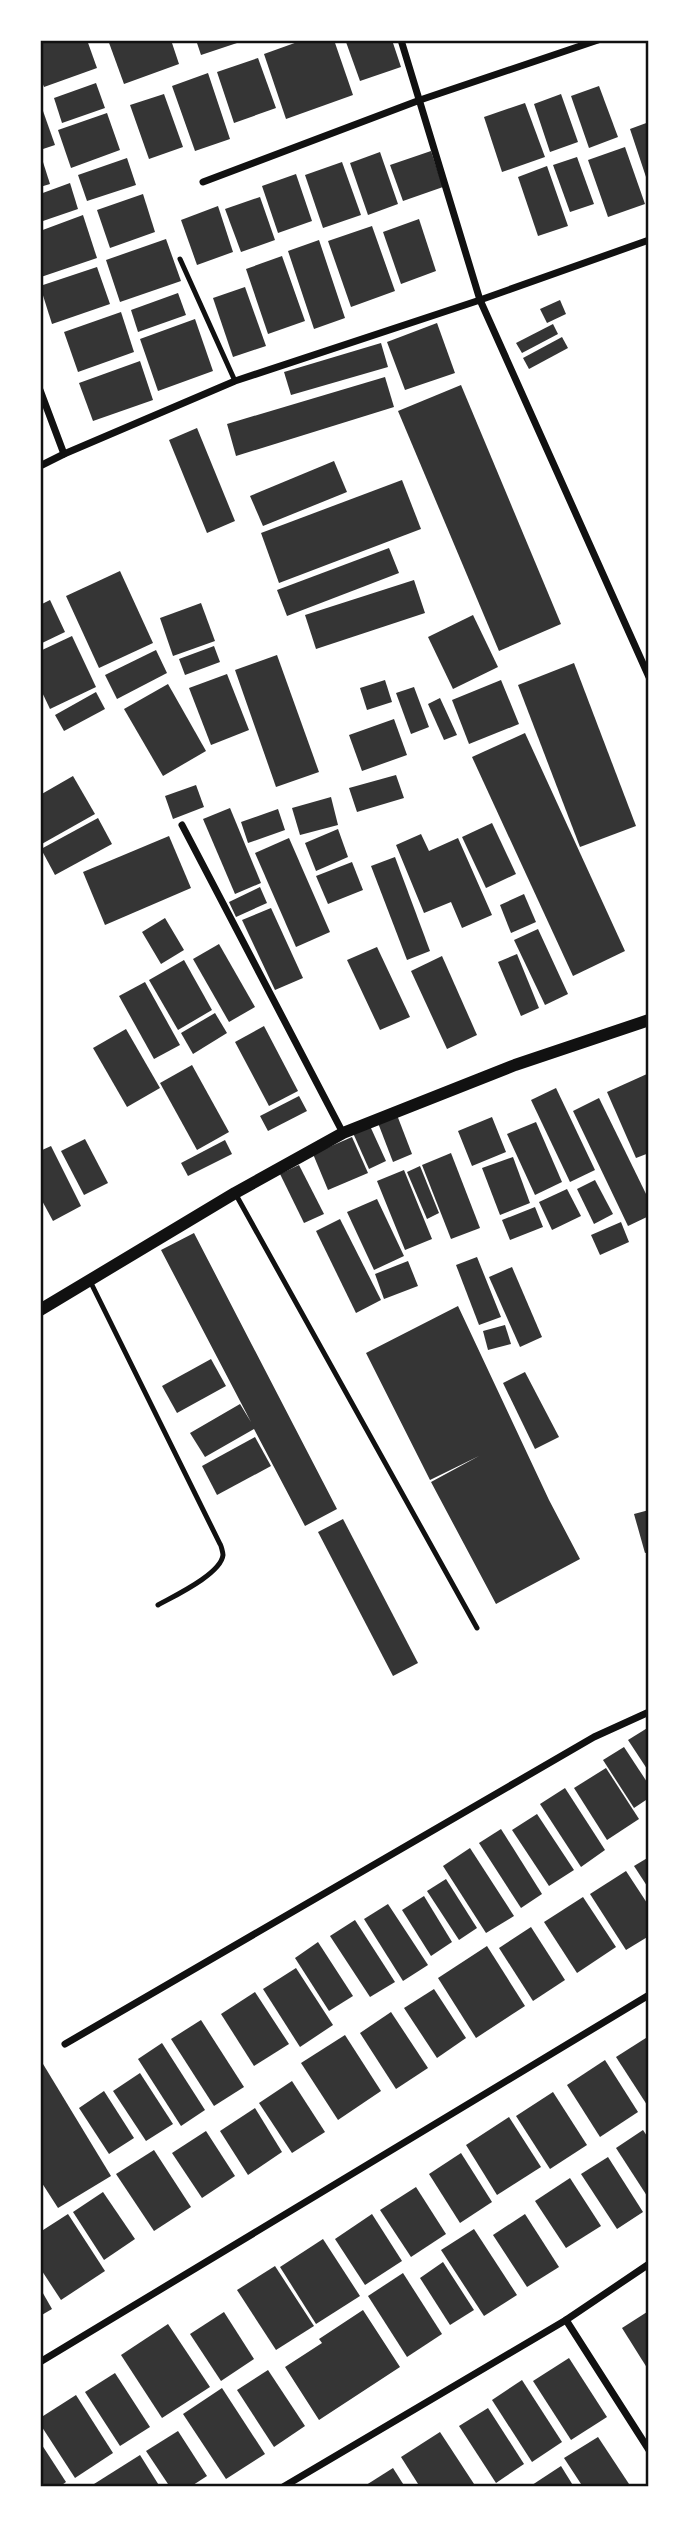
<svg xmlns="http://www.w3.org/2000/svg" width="689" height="2527" viewBox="0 0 689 2527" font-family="'Source Sans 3',sans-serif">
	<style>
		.building { fill: #353535 }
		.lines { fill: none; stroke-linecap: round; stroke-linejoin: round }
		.service { stroke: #111; stroke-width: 5 }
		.minor { stroke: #111; stroke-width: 7 }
		.tertiary { stroke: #111; stroke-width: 12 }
		.neatline { fill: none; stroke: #111; stroke-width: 2.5 }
	</style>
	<rect width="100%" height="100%" fill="#fff"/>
	<g class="building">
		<polygon points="40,40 87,40 97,68 44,87 40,77"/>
		<polygon points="108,40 171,40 179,64 124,84"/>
		<polygon points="196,40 242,40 243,41 201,55"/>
		<polygon points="303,40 334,40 353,95 286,119 264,54"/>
		<polygon points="350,40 392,40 401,67 360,81 346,42"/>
		<polygon points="258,58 276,108 234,123 217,72"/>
		<polygon points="208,73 230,139 195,151 172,86"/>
		<polygon points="96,83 105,108 62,123 54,98"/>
		<polygon points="599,86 618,137 589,148 571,96"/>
		<polygon points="164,94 183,147 149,159 130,105"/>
		<polygon points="561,94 578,142 550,152 534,104"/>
		<polygon points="525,103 545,157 502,172 484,117"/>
		<polygon points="43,111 55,145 40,150 40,112"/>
		<polygon points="107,113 120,150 71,168 58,130"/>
		<polygon points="649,122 649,182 648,183 630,129"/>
		<polygon points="625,147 645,204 608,217 588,160"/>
		<polygon points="431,151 443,187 403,201 390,165"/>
		<polygon points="380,152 398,204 368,215 350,163"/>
		<polygon points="577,157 594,204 570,212 553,165"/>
		<polygon points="127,158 136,185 87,201 78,175"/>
		<polygon points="43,162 50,184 40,187 40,163"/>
		<polygon points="342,162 361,215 323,228 305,175"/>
		<polygon points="547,166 568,226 538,236 518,177"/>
		<polygon points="296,174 312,221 278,233 262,186"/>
		<polygon points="70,183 78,209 40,222 40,194"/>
		<polygon points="143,194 155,232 110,248 97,210"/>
		<polygon points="260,197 275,240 241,252 225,209"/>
		<polygon points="218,206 233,252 197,265 181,220"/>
		<polygon points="83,215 97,258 41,277 40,231"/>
		<polygon points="419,219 436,271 401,284 383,232"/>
		<polygon points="372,226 395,291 351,307 328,241"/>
		<polygon points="166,239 181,281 120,302 106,260"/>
		<polygon points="319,240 345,318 314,329 288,251"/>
		<polygon points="282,256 305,321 268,334 246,269"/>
		<polygon points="97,267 110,304 52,324 40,286"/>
		<polygon points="245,287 266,346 233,357 213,298"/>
		<polygon points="178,293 186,315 138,332 131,310"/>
		<polygon points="560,300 566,314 547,323 540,309"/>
		<polygon points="121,312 134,352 78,372 64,332"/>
		<polygon points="195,319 213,371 158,391 140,339"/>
		<polygon points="437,323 455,373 405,390 387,342"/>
		<polygon points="553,324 558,334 522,353 516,343"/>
		<polygon points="562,337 568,348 529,369 523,358"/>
		<polygon points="381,343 388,367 291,395 284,372"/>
		<polygon points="140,361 153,400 93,421 79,383"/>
		<polygon points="385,377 394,407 236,456 227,424"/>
		<polygon points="461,385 561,624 499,651 398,411"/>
		<polygon points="197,428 235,521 207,533 169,440"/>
		<polygon points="334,461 347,492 263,526 250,496"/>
		<polygon points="402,480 421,529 279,583 261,533"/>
		<polygon points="389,548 399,573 287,616 277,590"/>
		<polygon points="120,571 153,643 99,668 66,596"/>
		<polygon points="414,580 425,613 316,649 305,615"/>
		<polygon points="50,600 65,632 40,644 40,605"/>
		<polygon points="201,603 215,641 173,656 160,618"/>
		<polygon points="473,615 498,667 453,689 428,637"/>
		<polygon points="72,636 96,687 50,709 40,688 40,651"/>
		<polygon points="214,646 220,662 185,675 179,659"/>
		<polygon points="156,650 167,673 117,699 105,675"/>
		<polygon points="277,655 319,772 276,787 235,670"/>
		<polygon points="574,663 636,826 580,847 518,685"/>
		<polygon points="227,674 249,730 211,745 189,688"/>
		<polygon points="385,680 392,702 367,710 360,688"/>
		<polygon points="501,680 519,724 469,744 452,700"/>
		<polygon points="168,684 206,751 163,776 124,709"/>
		<polygon points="414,687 429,727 411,734 396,693"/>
		<polygon points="96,692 105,709 64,731 55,715"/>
		<polygon points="440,698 457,735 444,740 428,704"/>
		<polygon points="394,719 407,755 362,771 349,735"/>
		<polygon points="525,733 625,951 573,976 472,757"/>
		<polygon points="396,775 404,798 357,812 349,788"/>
		<polygon points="73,776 95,814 40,845 40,795"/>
		<polygon points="196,785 204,807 173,819 165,796"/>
		<polygon points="331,797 338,825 300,835 292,808"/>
		<polygon points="230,808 261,883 235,894 203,819"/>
		<polygon points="278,809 285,830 248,843 241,822"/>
		<polygon points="98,818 112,844 55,875 41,849"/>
		<polygon points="492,823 516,874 486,888 462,837"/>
		<polygon points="338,829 348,857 316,871 305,843"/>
		<polygon points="421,834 429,851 458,838 492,915 462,928 451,902 424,913 396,845"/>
		<polygon points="169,836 191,888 105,925 83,872"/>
		<polygon points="289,838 330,932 296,947 255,853"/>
		<polygon points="395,857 430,951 407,960 371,866"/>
		<polygon points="352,862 363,890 328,904 316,876"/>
		<polygon points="260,887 267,903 236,917 229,902"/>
		<polygon points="524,894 536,922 511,933 500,905"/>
		<polygon points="271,908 303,978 275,990 242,920"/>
		<polygon points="165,918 184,950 161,964 142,932"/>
		<polygon points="538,929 568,994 545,1005 514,940"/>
		<polygon points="219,944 255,1007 229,1022 193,959"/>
		<polygon points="377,947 410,1017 380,1030 347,960"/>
		<polygon points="517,954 539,1008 521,1016 498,962"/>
		<polygon points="442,956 477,1035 447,1049 411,971"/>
		<polygon points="184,960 212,1010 178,1030 149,980"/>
		<polygon points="145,982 180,1045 154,1059 119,996"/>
		<polygon points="215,1013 227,1033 193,1054 181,1033"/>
		<polygon points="264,1026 298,1091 269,1106 235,1042"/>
		<polygon points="126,1029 160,1088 127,1107 93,1048"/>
		<polygon points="192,1065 229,1132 197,1150 160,1083"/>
		<polygon points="647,1074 649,1153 636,1158 607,1092"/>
		<polygon points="556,1088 595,1170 570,1182 531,1100"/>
		<polygon points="299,1096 307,1111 268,1131 260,1116"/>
		<polygon points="599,1098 649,1200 649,1216 628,1226 573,1111"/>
		<polygon points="397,1115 412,1154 393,1162 378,1123"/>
		<polygon points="492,1117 506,1152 472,1166 458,1131"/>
		<polygon points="536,1122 562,1182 535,1195 507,1134"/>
		<polygon points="370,1126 386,1161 369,1169 353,1133"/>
		<polygon points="352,1137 368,1173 328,1190 313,1154"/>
		<polygon points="85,1139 108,1183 84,1195 61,1151"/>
		<polygon points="225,1140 232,1154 188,1176 181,1163"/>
		<polygon points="51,1146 81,1206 53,1221 40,1197 40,1151"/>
		<polygon points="451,1153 480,1228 451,1239 422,1165"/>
		<polygon points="513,1157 530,1203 500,1215 482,1168"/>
		<polygon points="299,1165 324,1214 304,1223 280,1174"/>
		<polygon points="420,1166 439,1213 427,1219 407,1172"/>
		<polygon points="404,1170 432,1239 405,1250 377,1181"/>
		<polygon points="595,1180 613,1214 594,1224 577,1189"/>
		<polygon points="567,1189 581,1216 552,1230 539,1202"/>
		<polygon points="377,1199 404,1256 374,1270 347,1212"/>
		<polygon points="535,1207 543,1227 510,1240 502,1220"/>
		<polygon points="340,1219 381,1300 356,1313 316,1231"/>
		<polygon points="621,1222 629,1242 600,1255 591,1235"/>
		<polygon points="194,1233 337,1509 305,1526 254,1429 205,1457 190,1433 240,1404 251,1422 161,1250"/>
		<polygon points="477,1257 501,1317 479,1325 456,1265"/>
		<polygon points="408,1261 418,1286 384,1299 375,1274"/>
		<polygon points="512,1267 542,1337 520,1347 489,1277"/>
		<polygon points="458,1306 549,1500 580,1559 496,1604 431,1482 479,1456 430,1480 366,1353"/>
		<polygon points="505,1325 511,1344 488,1350 483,1331"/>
		<polygon points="211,1359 226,1386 177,1413 162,1386"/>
		<polygon points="525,1372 559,1437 535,1449 503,1383"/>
		<polygon points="255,1437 271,1466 217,1495 202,1466"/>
		<polygon points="649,1510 649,1552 645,1553 634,1514"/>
		<polygon points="343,1519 418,1663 393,1676 318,1532"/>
		<polygon points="649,1727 649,1772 628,1740"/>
		<polygon points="624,1747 649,1785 649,1798 634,1808 603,1760"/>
		<polygon points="606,1768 639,1819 607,1840 574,1788"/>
		<polygon points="565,1788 605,1850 581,1867 540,1804"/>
		<polygon points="537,1814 574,1870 549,1886 512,1830"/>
		<polygon points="501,1829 542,1894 521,1908 479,1843"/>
		<polygon points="470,1848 514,1916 486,1933 443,1866"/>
		<polygon points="649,1857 649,1889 634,1866"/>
		<polygon points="626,1871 649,1906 649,1936 626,1950 590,1894"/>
		<polygon points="446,1879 477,1928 459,1940 427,1891"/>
		<polygon points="424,1896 452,1942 431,1956 402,1910"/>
		<polygon points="583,1897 616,1947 577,1973 544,1922"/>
		<polygon points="388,1904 428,1965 403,1981 364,1919"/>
		<polygon points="355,1920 395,1982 370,1997 330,1936"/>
		<polygon points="531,1927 565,1980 533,2001 499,1948"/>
		<polygon points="318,1942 353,1996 329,2011 295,1958"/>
		<polygon points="487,1946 525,2006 476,2038 438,1978"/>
		<polygon points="296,1968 333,2025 300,2047 263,1989"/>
		<polygon points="434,1989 466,2038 437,2058 404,2008"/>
		<polygon points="255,1992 289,2044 254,2066 221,2014"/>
		<polygon points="391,2012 428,2068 396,2089 360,2033"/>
		<polygon points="201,2020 244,2087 214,2106 171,2039"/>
		<polygon points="345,2035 381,2091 338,2120 301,2063"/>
		<polygon points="649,2036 649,2108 616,2057"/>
		<polygon points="162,2043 205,2110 181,2126 138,2059"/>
		<polygon points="40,2059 111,2176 58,2208 40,2180"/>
		<polygon points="605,2060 638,2112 600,2137 567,2085"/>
		<polygon points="140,2073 173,2124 146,2141 113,2091"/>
		<polygon points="292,2081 325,2132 292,2153 259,2103"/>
		<polygon points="104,2091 134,2138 109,2154 79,2108"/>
		<polygon points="553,2092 587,2145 550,2169 516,2116"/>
		<polygon points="255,2108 282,2152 248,2175 220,2131"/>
		<polygon points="509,2117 541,2167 497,2195 466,2145"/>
		<polygon points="643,2130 649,2139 649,2199 616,2148"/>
		<polygon points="206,2131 235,2176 202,2198 172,2153"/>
		<polygon points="154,2150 191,2207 154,2231 116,2174"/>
		<polygon points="461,2153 492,2202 460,2223 429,2174"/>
		<polygon points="608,2157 643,2212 617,2229 581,2174"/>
		<polygon points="570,2178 601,2226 566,2248 535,2201"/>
		<polygon points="416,2187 446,2234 411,2257 380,2210"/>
		<polygon points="103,2192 135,2239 104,2260 73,2212"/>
		<polygon points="68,2214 105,2271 61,2300 40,2268 40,2232"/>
		<polygon points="372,2214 402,2261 365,2285 335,2239"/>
		<polygon points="525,2214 559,2267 527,2287 493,2235"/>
		<polygon points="474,2229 517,2295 484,2316 441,2250"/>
		<polygon points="323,2239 360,2296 316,2324 280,2267"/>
		<polygon points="443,2262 474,2310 450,2325 420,2278"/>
		<polygon points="275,2266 314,2326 276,2350 237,2290"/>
		<polygon points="403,2273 442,2334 407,2357 368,2296"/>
		<polygon points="40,2288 52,2309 40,2316"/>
		<polygon points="363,2310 400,2367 319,2420 285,2367 322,2343 319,2339"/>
		<polygon points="224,2312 254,2359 221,2381 190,2334"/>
		<polygon points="647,2312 649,2315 649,2371 622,2328"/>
		<polygon points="168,2324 210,2387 162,2418 121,2355"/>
		<polygon points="569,2358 607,2417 571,2440 533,2381"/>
		<polygon points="268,2370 305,2426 274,2447 237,2390"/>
		<polygon points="115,2373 150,2427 120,2446 85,2392"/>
		<polygon points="522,2380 562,2442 532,2462 492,2400"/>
		<polygon points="222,2388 265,2454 226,2479 183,2414"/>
		<polygon points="76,2395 113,2453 75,2478 40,2424 40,2418"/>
		<polygon points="488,2408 524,2464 496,2483 459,2426"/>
		<polygon points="178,2431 207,2476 190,2487 170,2487 146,2451"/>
		<polygon points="440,2432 476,2487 420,2487 401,2457"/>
		<polygon points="598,2437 631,2487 583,2487 564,2458"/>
		<polygon points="40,2442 66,2482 59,2487 40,2487"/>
		<polygon points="140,2455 160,2487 96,2487 94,2484"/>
		<polygon points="561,2466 574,2487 529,2487"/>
		<polygon points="393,2468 405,2487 363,2487"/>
	</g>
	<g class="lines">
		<g class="service">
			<polyline points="180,259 235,381"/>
			<polyline points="235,1193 477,1628"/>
			<path d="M90,1281L220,1544C221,1545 223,1553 223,1555C221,1574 174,1596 158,1605"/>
		</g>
		<g class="minor">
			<polyline points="401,40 480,300 649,677"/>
			<polyline points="203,182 420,100 598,40"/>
			<polyline points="40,390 64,454"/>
			<polyline points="40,466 64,454 235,381 480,300 649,240"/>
			<polyline points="182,825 343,1133"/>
			<polyline points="65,2044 594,1737 649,1712"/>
			<polyline points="566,2320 649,2450"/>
			<polyline points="40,2362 649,1995"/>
			<polyline points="283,2487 566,2320 649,2264"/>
		</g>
		<polyline class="tertiary" points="40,1310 235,1193 343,1133 515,1065 649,1020"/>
	</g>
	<rect width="689" height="2527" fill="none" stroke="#ffffff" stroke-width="84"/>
	<rect x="42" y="42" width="605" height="2443" class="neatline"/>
</svg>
